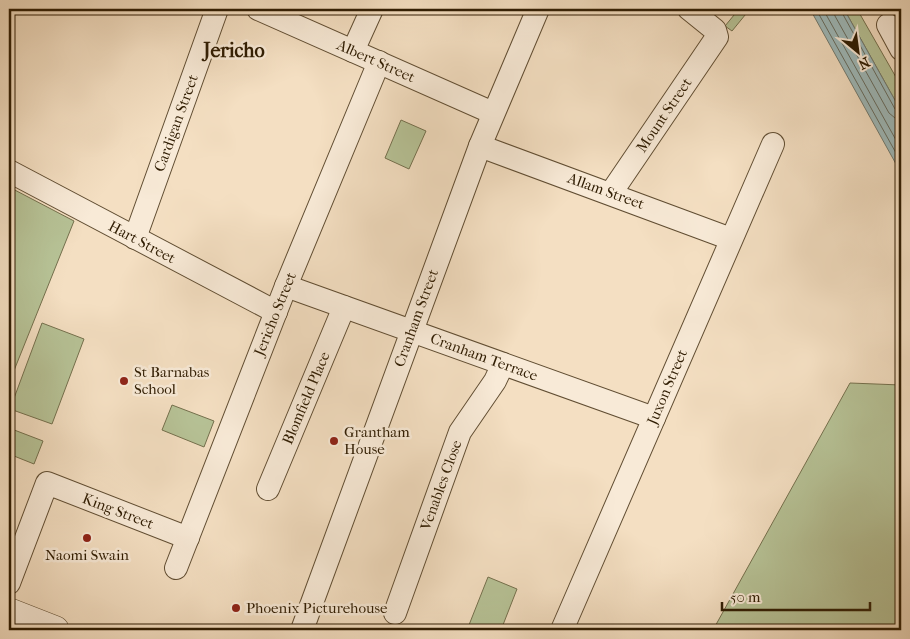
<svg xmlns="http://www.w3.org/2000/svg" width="910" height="639" viewBox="0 0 910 639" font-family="'IM FELL French Canon',serif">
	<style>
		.green { fill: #b7c397; stroke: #74704d }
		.water { fill: #9ebabb; stroke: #727b71 }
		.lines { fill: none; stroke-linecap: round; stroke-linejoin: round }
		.shore { stroke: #676c5f; stroke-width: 1 }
		.minor-casing { stroke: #614e33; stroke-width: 24 }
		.tertiary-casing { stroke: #614e33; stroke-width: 29 }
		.minor { stroke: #f8ead7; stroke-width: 22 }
		.tertiary { stroke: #f8ead7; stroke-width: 28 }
		.poi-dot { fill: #8f2418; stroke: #f8ead7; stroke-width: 2 }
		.labels { text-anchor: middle; stroke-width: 5; stroke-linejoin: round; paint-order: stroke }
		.street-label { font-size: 15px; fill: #301d03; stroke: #f8ead7 }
		.poi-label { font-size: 15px; fill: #301d03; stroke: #f8ead7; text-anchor: start }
		.district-label { font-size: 20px; font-weight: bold; fill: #301d03; stroke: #f8ead7 }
	</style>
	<rect width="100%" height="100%" fill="#f4dfc2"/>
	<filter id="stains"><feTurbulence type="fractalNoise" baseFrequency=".004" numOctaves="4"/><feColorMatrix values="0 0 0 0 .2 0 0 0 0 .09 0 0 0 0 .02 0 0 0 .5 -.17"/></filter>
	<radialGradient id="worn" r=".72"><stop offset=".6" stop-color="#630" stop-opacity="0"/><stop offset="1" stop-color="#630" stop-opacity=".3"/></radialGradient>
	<g class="green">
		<polygon points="739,9 750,9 732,31 725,26"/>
		<polygon points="844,9 857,9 901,86 901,111"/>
		<polygon points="401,120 426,131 409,169 385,158"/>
		<polygon points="9,187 74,221 9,383"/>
		<polygon points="42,323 84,339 52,424 10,409"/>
		<polygon points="850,383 901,385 901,630 713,630"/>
		<polygon points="172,405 214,421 204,447 162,430"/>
		<polygon points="9,428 43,441 34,464 9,454"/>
		<polygon points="488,577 517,589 501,630 467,630"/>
	</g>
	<polygon class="water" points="810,9 844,9 901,111 901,173"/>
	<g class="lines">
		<g class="shore">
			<polyline points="816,9 901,162"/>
			<polyline points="823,9 901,149"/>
			<polyline points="833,9 835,16 889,113 895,118 901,119"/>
			<polyline points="840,9 895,109 901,112"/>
		</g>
		<defs>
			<g id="minor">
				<polyline points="258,9 493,113"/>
				<polyline points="888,25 901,49"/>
				<polyline points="353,51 372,9"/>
				<polyline points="480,146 731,239"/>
				<polyline points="9,171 276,312"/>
				<polyline points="611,193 717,37 715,30 689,9"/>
				<polyline points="135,238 217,9"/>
				<polyline points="286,286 654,418"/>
				<polyline points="268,489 344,307"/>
				<polyline points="176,568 286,286 379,62"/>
				<polyline points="9,583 47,483 188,538"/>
				<polyline points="395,613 460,432 495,381 503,364"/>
				<polyline points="302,630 480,146 538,9"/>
				<polyline points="562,630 773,144"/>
			</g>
			<polyline id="tertiary" points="9,612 55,630"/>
		</defs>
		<use href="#minor" class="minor-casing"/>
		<use href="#tertiary" class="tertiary-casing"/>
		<use href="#minor" class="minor"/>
		<use href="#tertiary" class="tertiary"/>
	</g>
	<g class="poi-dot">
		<circle cx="124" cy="381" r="5"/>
		<circle cx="334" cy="441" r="5"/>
		<circle cx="87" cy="538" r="5"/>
		<circle cx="236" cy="608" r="5"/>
	</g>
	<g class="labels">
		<g class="street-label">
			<text transform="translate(376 61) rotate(24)" y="5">Albert Street</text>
			<text transform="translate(664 115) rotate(-56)" y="5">Mount Street</text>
			<text transform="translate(176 123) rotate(-70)" y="5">Cardigan Street</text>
			<text transform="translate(606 191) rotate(20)" y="5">Allam Street</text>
			<text transform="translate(142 242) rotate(28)" y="5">Hart Street</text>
			<text transform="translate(275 314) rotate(-68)" y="5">Jericho Street</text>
			<text transform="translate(416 318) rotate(-70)" y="5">Cranham Street</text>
			<text transform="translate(484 357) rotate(20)" y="5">Cranham Terrace</text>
			<text transform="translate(667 387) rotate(-67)" y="5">Juxon Street</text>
			<text transform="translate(306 398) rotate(-67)" y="5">Blomfield Place</text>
			<text transform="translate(441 485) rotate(-70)" y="5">Venables Close</text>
			<text transform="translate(118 511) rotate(21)" y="5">King Street</text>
		</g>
		<g class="poi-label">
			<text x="134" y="377">St Barnabas<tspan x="134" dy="17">School</tspan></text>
			<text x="344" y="437">Grantham<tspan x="344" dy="17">House</tspan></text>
			<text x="87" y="560" text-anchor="middle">Naomi Swain</text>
			<text x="246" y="613">Phoenix Picturehouse</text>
		</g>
		<g class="district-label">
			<text x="234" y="57">Jericho</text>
		</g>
	</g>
	<rect width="910" height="639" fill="none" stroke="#f4dfc2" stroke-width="30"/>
	<rect x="10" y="10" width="890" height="619" fill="none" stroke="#301d03" stroke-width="2.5"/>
	<rect x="15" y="15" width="880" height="609" fill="none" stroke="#301d03"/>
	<g transform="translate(858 52) rotate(151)" stroke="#f8ead7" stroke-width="4" paint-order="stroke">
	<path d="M0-4L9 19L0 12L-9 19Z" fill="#301d03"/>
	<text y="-8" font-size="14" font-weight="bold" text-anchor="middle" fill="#301d03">N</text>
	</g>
	<path d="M722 602v8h148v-8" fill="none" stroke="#301d03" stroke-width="2.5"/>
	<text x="730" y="602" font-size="15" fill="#301d03" stroke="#f8ead7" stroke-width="4" paint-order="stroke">50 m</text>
	<rect width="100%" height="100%" filter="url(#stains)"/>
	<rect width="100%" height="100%" fill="url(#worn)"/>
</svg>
